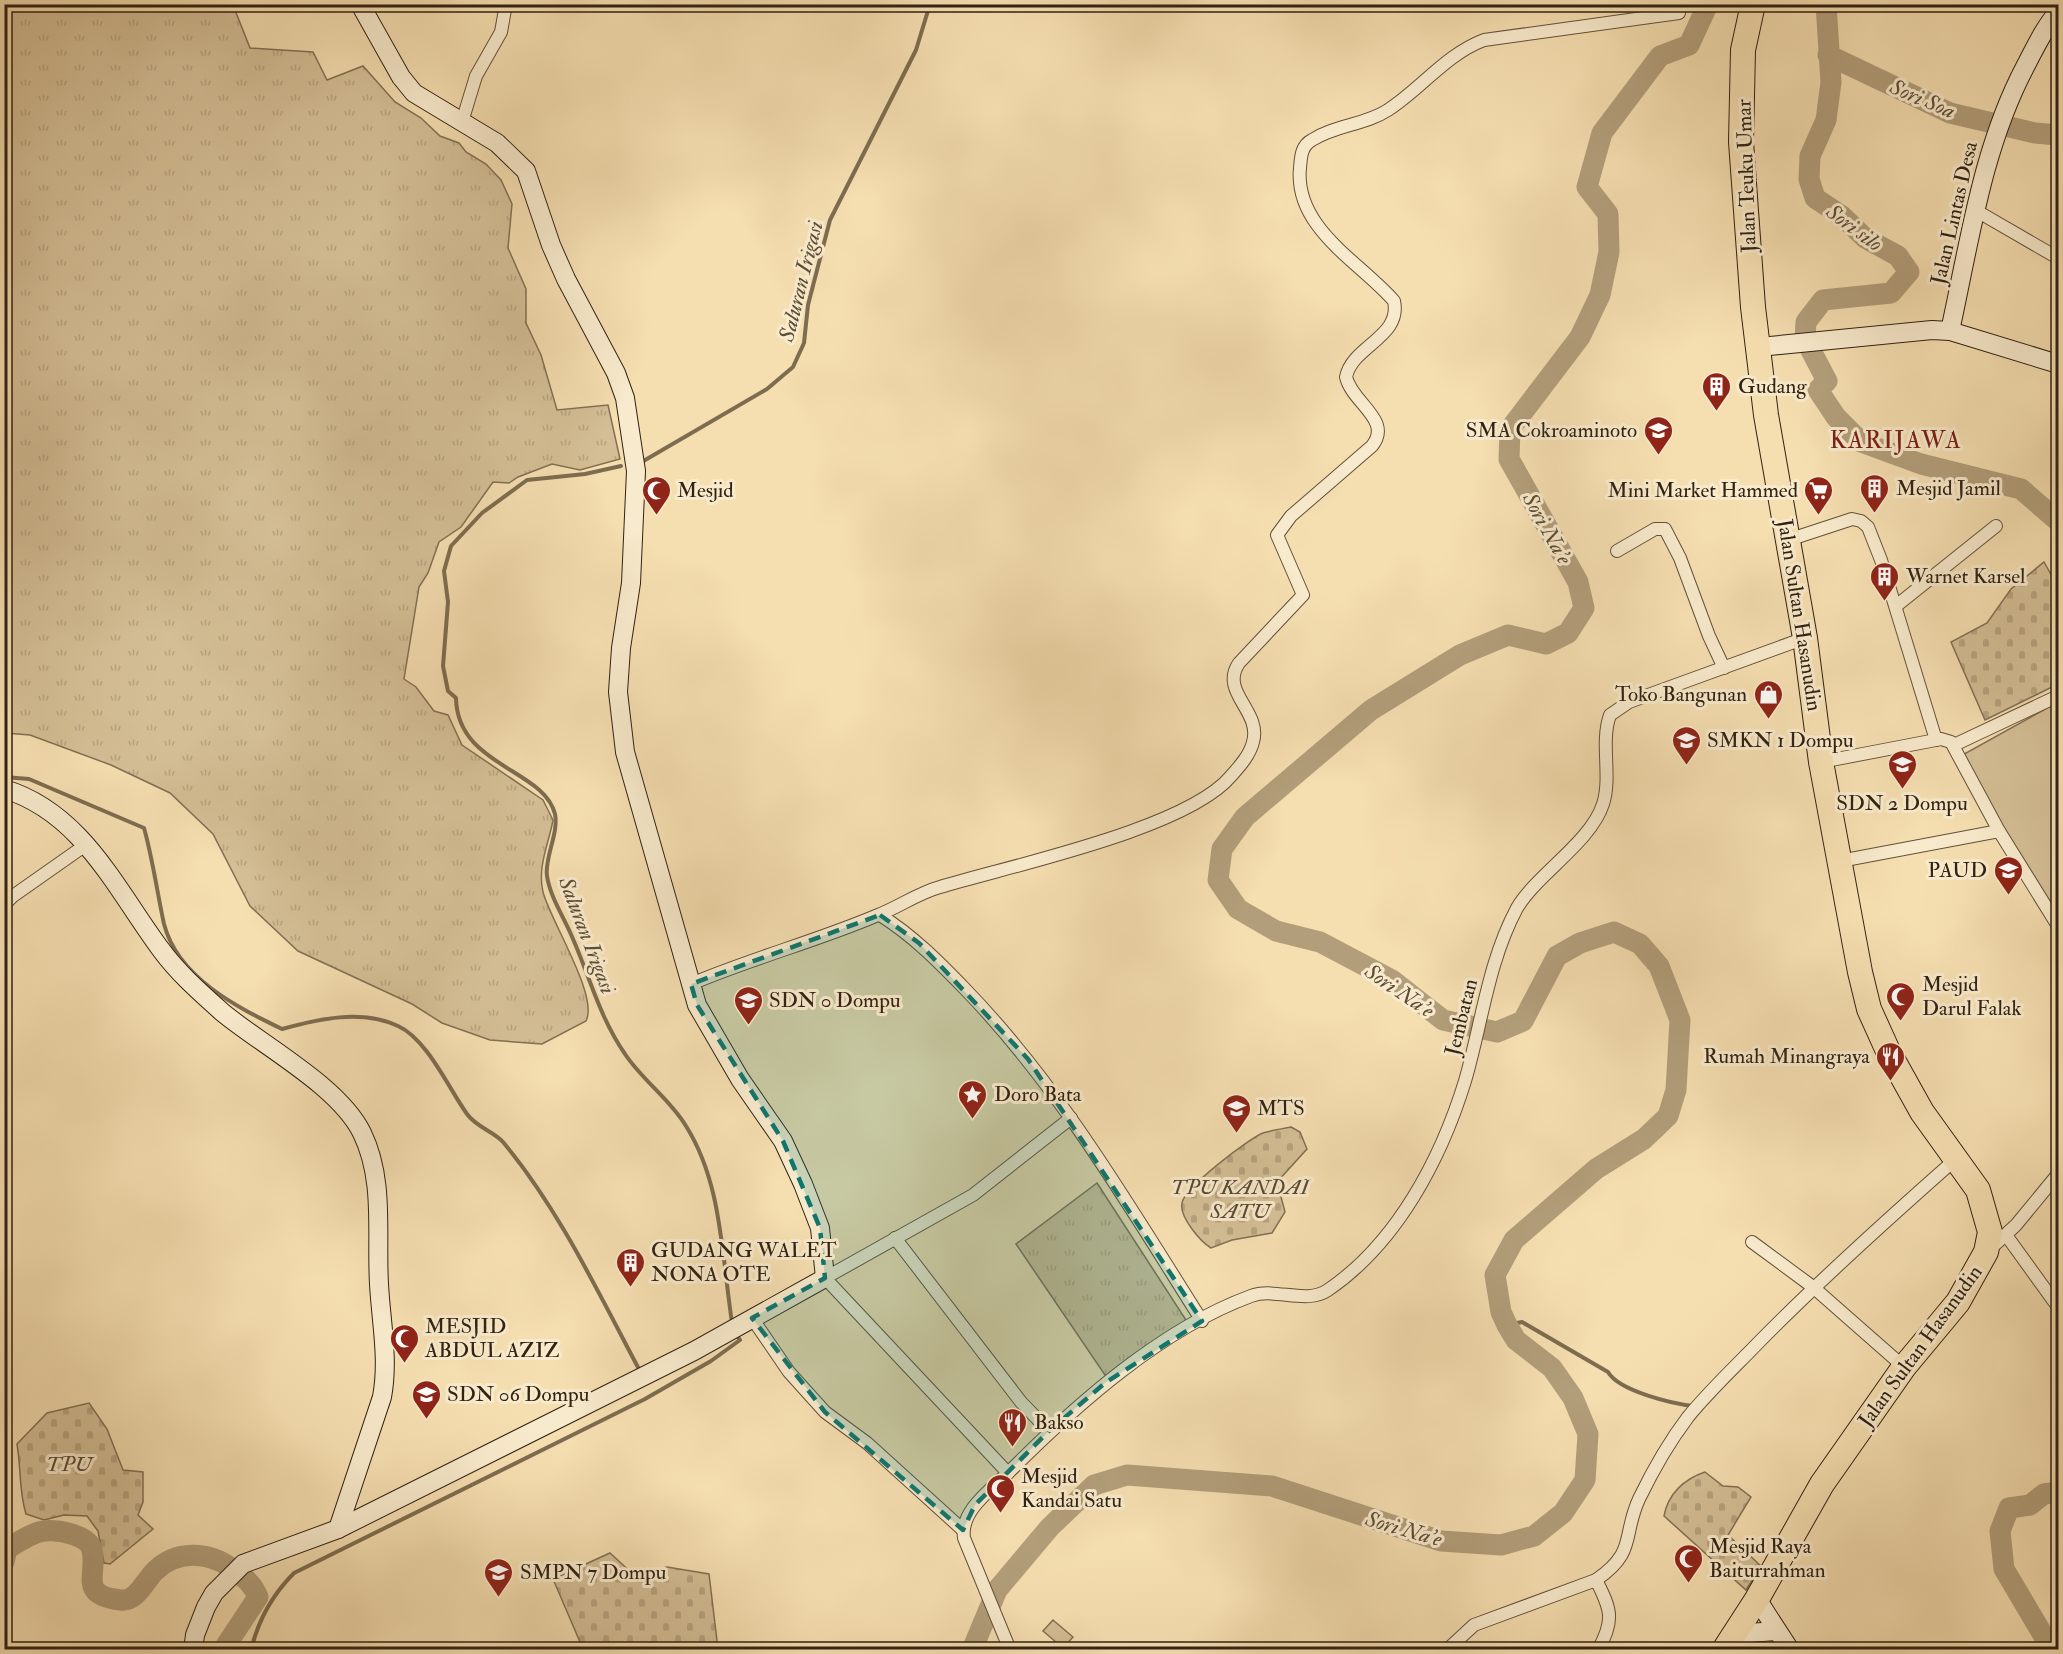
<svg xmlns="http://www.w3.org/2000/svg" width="2063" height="1654" viewBox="0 0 2063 1654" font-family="'IM FELL Double Pica',serif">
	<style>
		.grass { fill: url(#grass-tufts); stroke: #827054; stroke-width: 1.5 }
		.cemetery { fill: url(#cemetery-stones); stroke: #827054; stroke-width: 1.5 }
		.pitch { fill: #d4be95; stroke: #827054; stroke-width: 1.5 }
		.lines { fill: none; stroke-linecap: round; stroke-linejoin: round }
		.stream { stroke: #7e6c50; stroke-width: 4 }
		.river { stroke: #b29e7a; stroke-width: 21 }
		.street-casing { stroke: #62513a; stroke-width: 14 }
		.secondary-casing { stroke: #312212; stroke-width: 20 }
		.highway-casing { stroke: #312212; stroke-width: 26 }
		.street { stroke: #f8eacc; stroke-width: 12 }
		.secondary { stroke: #f8eacc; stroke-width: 18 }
		.highway { stroke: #f5deb0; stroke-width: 24 }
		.marked { fill: #0f766e; fill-opacity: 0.2; stroke: #0f766e; stroke-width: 4.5; stroke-dasharray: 12 8; stroke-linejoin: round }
		.labels { text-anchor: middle; stroke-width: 6; stroke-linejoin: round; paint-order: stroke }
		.street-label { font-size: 21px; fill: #312212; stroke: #f8eacc }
		.poi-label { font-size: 21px; fill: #312212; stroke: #f8eacc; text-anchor: start }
		.park-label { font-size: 21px; font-style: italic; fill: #5a4933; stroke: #f8eacc }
		.water-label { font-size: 22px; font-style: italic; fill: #5e4d36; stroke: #f8eacc }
		.quarter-label { font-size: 24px; letter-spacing: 1.5px; fill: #7a1f14; stroke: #f8eacc }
	</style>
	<defs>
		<pattern id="grass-tufts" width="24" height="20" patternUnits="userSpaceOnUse" patternTransform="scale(1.5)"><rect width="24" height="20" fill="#d4be95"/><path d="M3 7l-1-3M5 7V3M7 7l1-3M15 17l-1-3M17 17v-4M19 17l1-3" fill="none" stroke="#b6a37f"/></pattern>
		<pattern id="cemetery-stones" width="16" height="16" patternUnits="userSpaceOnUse" patternTransform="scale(1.5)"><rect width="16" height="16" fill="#d4be95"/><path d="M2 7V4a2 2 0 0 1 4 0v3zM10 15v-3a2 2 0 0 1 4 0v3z" fill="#b6a37f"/></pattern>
	</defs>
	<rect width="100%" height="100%" fill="#f5deb0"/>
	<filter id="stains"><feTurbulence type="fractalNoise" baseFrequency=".00333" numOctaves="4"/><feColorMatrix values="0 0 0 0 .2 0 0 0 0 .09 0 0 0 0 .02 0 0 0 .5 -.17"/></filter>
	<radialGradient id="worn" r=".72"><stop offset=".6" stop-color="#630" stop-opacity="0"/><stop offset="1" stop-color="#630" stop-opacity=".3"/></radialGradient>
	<g class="grass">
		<path d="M4,5H233L250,48L313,52L327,80L363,66L395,102L421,118L440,136L459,143L466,152L486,164L501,180L512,204L508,248L526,289V323L541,355L557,410L608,405L620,459L580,470L552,464L518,477L509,483L493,482L461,527L439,542L428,573L419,587L404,679L416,687L434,711L448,715L462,745L543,800L553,820C549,843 537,867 543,892C550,920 599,996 586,1021L542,1044L490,1040L442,1023L412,1004L298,951L250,906L213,834L170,793L111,765L30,735L5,733Z"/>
		<polygon points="1097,1183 1186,1320 1107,1378 1016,1244"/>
	</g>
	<g class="cemetery">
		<polygon points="2044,562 2058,587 2058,684 1985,720 1951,642 1987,623 2011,589"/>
		<path d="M1291,1127L1300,1132L1307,1149L1277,1182L1285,1212L1272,1233L1232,1240L1211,1248C1201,1242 1179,1217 1182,1203C1184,1188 1248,1139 1263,1133C1272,1130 1282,1129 1291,1127Z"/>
		<path d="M89,1403L107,1429L123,1470L143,1472V1502L138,1515L153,1529L110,1564L104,1563L98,1531L87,1516L64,1515L44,1520L26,1514C19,1492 21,1467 17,1444L47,1413Z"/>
		<path d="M1705,1472L1723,1486L1738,1487L1751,1497L1728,1535L1761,1566L1746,1590L1664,1516C1668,1494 1684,1479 1705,1472Z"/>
		<polygon points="610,1553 634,1575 667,1567 709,1574 718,1649 583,1649 553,1579"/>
	</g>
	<g class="pitch">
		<polygon points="2058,702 2058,916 1957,758"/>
		<polygon points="1053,1620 1073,1637 1063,1648 1043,1631"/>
	</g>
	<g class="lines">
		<g class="stream">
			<polyline points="640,463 767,389 793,367 804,343 808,305 830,220 916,50 930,4"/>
			<path d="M621,466L585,474L527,480L482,513L451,546L444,571L448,602L443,666L448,691L456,698C457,766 544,769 555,814C559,833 544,859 547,876C550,897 565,919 573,939C590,978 600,1018 625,1054C642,1080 670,1099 686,1126C721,1182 721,1247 732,1323"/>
			<path d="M4,777L29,779L144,828C153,860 157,892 164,924C178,978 237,1007 282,1029C319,1019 361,1009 398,1026C427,1039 449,1089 467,1114C476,1127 493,1131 503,1142C559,1209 600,1296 641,1373"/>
			<path d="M1507,1325L1522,1322L1608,1372C1619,1391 1673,1404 1694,1406"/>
			<path d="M251,1650C258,1621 273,1594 294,1573L645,1399L711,1361L740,1340L735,1333"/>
		</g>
		<g class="river">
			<polyline points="1826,4 1831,82 1826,120 1810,156 1809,179 1815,198 1842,216 1865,238 1898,256 1909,272 1891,293 1823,300 1806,322 1805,339 1827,381 1818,390 1836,417 1861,442 1921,464 2021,489 2058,521"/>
			<polyline points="1828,55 1950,113 2035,133 2058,135"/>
			<path d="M4,1562L7,1549C17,1543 28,1535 39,1532C53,1528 89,1534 92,1550C98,1575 77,1595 121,1600C137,1602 146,1579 155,1571C176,1550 208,1551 231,1568C243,1577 252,1582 258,1597L223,1650"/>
			<polyline points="972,1650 997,1590 1050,1527 1094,1485 1127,1475 1272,1486 1441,1541 1501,1545 1534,1536 1563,1513 1585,1480 1588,1434 1573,1398 1552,1368 1516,1340 1507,1325 1501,1312 1495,1275 1514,1240 1596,1169 1644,1139 1668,1116 1676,1090 1680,1020 1659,966 1640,944 1614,932 1580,943 1557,956 1523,1021 1497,1032 1443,1020 1392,980 1320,942 1276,931 1238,909 1218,880 1222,849 1245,817 1371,710 1460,655 1508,635 1546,644 1568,633 1584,608 1578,582 1509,459 1510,429 1580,337 1600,295 1609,252 1608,214 1587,187 1602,133 1660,56 1689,45 1708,4"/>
			<polyline points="2052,1650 2004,1569 2000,1531 2009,1508 2030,1505 2044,1494 2058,1492"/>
		</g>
		<defs>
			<g id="street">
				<polyline points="462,122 476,76 501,32 506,4"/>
				<polyline points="1975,210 2058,258"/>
				<polyline points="1788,540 1852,519 1861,521 1868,527 1881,560 1936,740"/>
				<polyline points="1617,551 1655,529 1665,529 1680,558 1709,636 1724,668"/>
				<polyline points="1896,606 1996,526"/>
				<polyline points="1954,745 2058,696"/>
				<polyline points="1821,762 1941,739 1951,742 1999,831 2058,926"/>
				<polyline points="1840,861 1999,831"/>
				<polyline points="4,905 13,896 87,844"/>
				<path d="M880,915C912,935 938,961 965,989C1060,1087 1129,1206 1202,1321"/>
				<path d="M691,984C752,958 817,941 878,915C899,907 918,893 940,887C1009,866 1187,829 1231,776C1239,767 1250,755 1253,742C1262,711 1219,692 1239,663L1303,595L1277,535L1291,516L1372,446C1393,420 1352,403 1346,377C1352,346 1402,337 1394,301C1360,262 1294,228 1300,168C1301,157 1301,146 1312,140C1335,125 1365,125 1388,110C1422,88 1445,55 1484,40L1679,13"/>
				<polyline points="2006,1235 2058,1307"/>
				<polyline points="895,1238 1021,1402 1049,1431"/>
				<polyline points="1752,1242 1813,1287 1904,1367"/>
				<polyline points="1989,1250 2016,1225 2058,1174"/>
				<polyline points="752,1318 789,1372 825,1412 867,1443 963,1530"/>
				<polyline points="1008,1473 825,1278 973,1195 1071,1118"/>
				<path d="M1596,1580C1611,1609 1615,1620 1598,1650"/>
				<path d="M1010,1650L964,1538C960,1510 992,1489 1010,1471C1076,1405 1161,1329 1251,1296C1275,1287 1306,1305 1328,1290C1397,1243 1441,1159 1465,1081C1482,1023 1488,962 1517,908C1537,874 1591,842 1603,804C1612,776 1600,743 1610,715L1629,702L1805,638"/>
				<path d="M1447,1650L1474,1625L1596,1580C1637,1552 1622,1536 1639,1499C1653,1470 1669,1442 1688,1417C1710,1390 1736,1366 1760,1341C1823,1277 1890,1217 1957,1158"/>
			</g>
			<g id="secondary">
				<path d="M1950,331C1970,240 1982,149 2025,67C2035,48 2044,28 2058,12"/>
				<polyline points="1759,347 1932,330 1950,331 2058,364"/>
				<path d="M4,789C82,812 117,891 162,951C179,974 201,993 222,1012C263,1046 339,1086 362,1133C385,1180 376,1234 379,1284C381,1322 389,1359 382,1397L338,1529L243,1564L214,1593L206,1607L195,1635L193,1650"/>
				<polyline points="338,1529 694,1351 825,1278 820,1228 803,1184 783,1141 740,1079 697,1005 625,752 618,692 621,648 631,583 636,471 625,398 616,373 566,279 551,245 526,171 497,143 414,93 401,77 360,4"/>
				<polyline points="1757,1599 1790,1650"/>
				<polyline points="1735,1634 1776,1631"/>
			</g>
			<polyline id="highway" points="1724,1650 1757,1599 1822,1484 1904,1367 1958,1302 1986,1252 1990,1232 1978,1190 1922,1112 1888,1051 1869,1009 1860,972 1821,762 1805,638 1766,415 1753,307 1741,142 1743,50 1753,4"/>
		</defs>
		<use href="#street" class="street-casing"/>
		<use href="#secondary" class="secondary-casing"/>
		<use href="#highway" class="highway-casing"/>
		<use href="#street" class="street"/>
		<use href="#secondary" class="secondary"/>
		<use href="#highway" class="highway"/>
	</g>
	<path class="marked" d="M880,915L919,943L1028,1059L1202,1321L1105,1383L1049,1431L975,1505L963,1530L825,1412L752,1318L825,1278L820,1228L783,1141L697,1005L691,984Z"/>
	<defs>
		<symbol id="building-pin" viewBox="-11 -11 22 30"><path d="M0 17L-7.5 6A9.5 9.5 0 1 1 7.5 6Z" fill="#8f2418" stroke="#f8eacc"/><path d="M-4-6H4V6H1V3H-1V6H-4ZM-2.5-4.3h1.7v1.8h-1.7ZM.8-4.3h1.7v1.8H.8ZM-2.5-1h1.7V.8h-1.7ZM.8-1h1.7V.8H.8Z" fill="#fff"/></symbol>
		<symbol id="school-pin" viewBox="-11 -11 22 30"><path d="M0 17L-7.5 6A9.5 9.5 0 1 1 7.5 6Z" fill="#8f2418" stroke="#f8eacc"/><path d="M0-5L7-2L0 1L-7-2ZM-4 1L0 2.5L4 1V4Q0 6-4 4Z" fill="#fff"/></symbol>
		<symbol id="mosque-pin" viewBox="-11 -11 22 30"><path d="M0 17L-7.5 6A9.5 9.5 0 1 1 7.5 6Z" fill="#8f2418" stroke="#f8eacc"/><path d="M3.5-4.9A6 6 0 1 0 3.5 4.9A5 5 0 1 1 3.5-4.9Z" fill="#fff"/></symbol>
		<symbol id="supermarket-pin" viewBox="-11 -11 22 30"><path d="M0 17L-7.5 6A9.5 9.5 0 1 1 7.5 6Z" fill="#8f2418" stroke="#f8eacc"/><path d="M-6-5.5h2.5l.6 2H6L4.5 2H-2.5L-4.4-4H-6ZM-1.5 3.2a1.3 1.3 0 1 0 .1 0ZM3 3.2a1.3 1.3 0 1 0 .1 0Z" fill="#fff"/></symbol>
		<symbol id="shop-pin" viewBox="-11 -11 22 30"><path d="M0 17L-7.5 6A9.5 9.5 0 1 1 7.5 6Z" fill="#8f2418" stroke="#f8eacc"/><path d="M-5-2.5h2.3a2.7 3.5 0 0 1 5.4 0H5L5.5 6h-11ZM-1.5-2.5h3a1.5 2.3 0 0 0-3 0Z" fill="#fff"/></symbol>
		<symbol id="restaurant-pin" viewBox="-11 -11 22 30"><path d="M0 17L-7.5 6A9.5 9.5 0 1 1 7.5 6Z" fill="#8f2418" stroke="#f8eacc"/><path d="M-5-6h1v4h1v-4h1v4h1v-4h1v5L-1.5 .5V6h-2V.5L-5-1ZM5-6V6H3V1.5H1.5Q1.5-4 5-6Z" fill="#fff"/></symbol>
		<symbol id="sight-pin" viewBox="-11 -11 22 30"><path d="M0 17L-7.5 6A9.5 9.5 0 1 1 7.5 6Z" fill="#8f2418" stroke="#f8eacc"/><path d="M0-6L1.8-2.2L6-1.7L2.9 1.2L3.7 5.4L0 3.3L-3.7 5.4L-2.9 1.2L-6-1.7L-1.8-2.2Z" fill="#fff"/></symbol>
	</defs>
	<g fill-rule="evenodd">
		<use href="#building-pin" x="1700" y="370" width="33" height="45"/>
		<use href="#school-pin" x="1642" y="414" width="33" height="45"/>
		<use href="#building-pin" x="1858" y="472" width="33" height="45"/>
		<use href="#mosque-pin" x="640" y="474" width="33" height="45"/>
		<use href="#supermarket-pin" x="1802" y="474" width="33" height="45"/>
		<use href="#building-pin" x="1868" y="560" width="33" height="45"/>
		<use href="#shop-pin" x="1752" y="678" width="33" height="45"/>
		<use href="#school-pin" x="1670" y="724" width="33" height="45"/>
		<use href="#school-pin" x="1886" y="748" width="33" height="45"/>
		<use href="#school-pin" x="1992" y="854" width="33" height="45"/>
		<use href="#mosque-pin" x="1884" y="980" width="33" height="45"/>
		<use href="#school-pin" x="732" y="984" width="33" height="45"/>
		<use href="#restaurant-pin" x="1874" y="1040" width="33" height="45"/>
		<use href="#sight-pin" x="956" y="1078" width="33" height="45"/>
		<use href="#school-pin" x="1220" y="1092" width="33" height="45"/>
		<use href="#building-pin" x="614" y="1246" width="33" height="45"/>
		<use href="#mosque-pin" x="388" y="1322" width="33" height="45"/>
		<use href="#school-pin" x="410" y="1378" width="33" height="45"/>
		<use href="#restaurant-pin" x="996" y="1406" width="33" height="45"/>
		<use href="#mosque-pin" x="984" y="1472" width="33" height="45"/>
		<use href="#mosque-pin" x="1672" y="1542" width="33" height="45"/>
		<use href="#school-pin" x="482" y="1556" width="33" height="45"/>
	</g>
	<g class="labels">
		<g class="street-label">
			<text transform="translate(1746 176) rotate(-92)" y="7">Jalan Teuku Umar</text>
			<text transform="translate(1954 213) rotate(-77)" y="7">Jalan Lintas Desa</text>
			<text transform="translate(1800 615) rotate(81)" y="7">Jalan Sultan Hasanudin</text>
			<text transform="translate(1461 1017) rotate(-76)" y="7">Jembatan</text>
			<text transform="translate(1920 1346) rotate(-54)" y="7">Jalan Sultan Hasanudin</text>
		</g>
		<g class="poi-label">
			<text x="1738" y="393">Gudang</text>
			<text x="1637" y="437" text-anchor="end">SMA Cokroaminoto</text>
			<text x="1896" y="495">Mesjid Jamil</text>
			<text x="677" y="497">Mesjid</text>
			<text x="1798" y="497" text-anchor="end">Mini Market Hammed</text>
			<text x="1906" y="583">Warnet Karsel</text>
			<text x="1747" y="701" text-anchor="end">Toko Bangunan</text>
			<text x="1707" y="747">SMKN 1 Dompu</text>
			<text x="1902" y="810" text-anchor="middle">SDN 2 Dompu</text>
			<text x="1987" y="877" text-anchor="end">PAUD</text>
			<text x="1922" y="991">Mesjid<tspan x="1922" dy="24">Darul Falak</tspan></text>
			<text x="769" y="1007">SDN 0 Dompu</text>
			<text x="1870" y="1063" text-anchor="end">Rumah Minangraya</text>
			<text x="994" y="1101">Doro Bata</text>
			<text x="1257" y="1115">MTS</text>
			<text x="651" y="1257">GUDANG WALET<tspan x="651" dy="24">NONA OTE</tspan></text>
			<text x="425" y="1333">MESJID<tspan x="425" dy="24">ABDUL AZIZ</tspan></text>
			<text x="447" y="1401">SDN 06 Dompu</text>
			<text x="1034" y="1429">Bakso</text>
			<text x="1021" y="1483">Mesjid<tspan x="1021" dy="24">Kandai Satu</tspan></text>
			<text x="1709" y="1553">Mesjid Raya<tspan x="1709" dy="24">Baiturrahman</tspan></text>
			<text x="520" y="1579">SMPN 7 Dompu</text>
		</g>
		<g class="park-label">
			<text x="1240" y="1194">TPU KANDAI<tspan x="1240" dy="24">SATU</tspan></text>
			<text x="69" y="1471">TPU</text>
		</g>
		<g class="water-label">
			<text transform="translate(1923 98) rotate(23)" y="8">Sori Soa</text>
			<text transform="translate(1855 227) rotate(36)" y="8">Sori silo</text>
			<text transform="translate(800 281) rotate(-76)" y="8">Saluran Irigasi</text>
			<text transform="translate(1548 528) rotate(61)" y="8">Sori Na'e</text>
			<text transform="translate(588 935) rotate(69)" y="8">Saluran Irigasi</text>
			<text transform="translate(1400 990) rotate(34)" y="8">Sori Na'e</text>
			<text transform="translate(1404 1528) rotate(16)" y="8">Sori Na'e</text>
		</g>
		<g class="quarter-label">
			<text x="1896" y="448">KARIJAWA</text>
		</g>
	</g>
	<rect width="2063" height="1654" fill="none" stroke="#f5deb0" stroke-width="24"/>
	<rect x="6" y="6" width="2051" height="1642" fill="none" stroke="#312212" stroke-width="3"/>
	<rect x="12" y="12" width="2039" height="1630" fill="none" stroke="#312212" stroke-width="1.5"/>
	<rect width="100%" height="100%" filter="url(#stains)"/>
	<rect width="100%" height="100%" fill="url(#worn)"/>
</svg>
